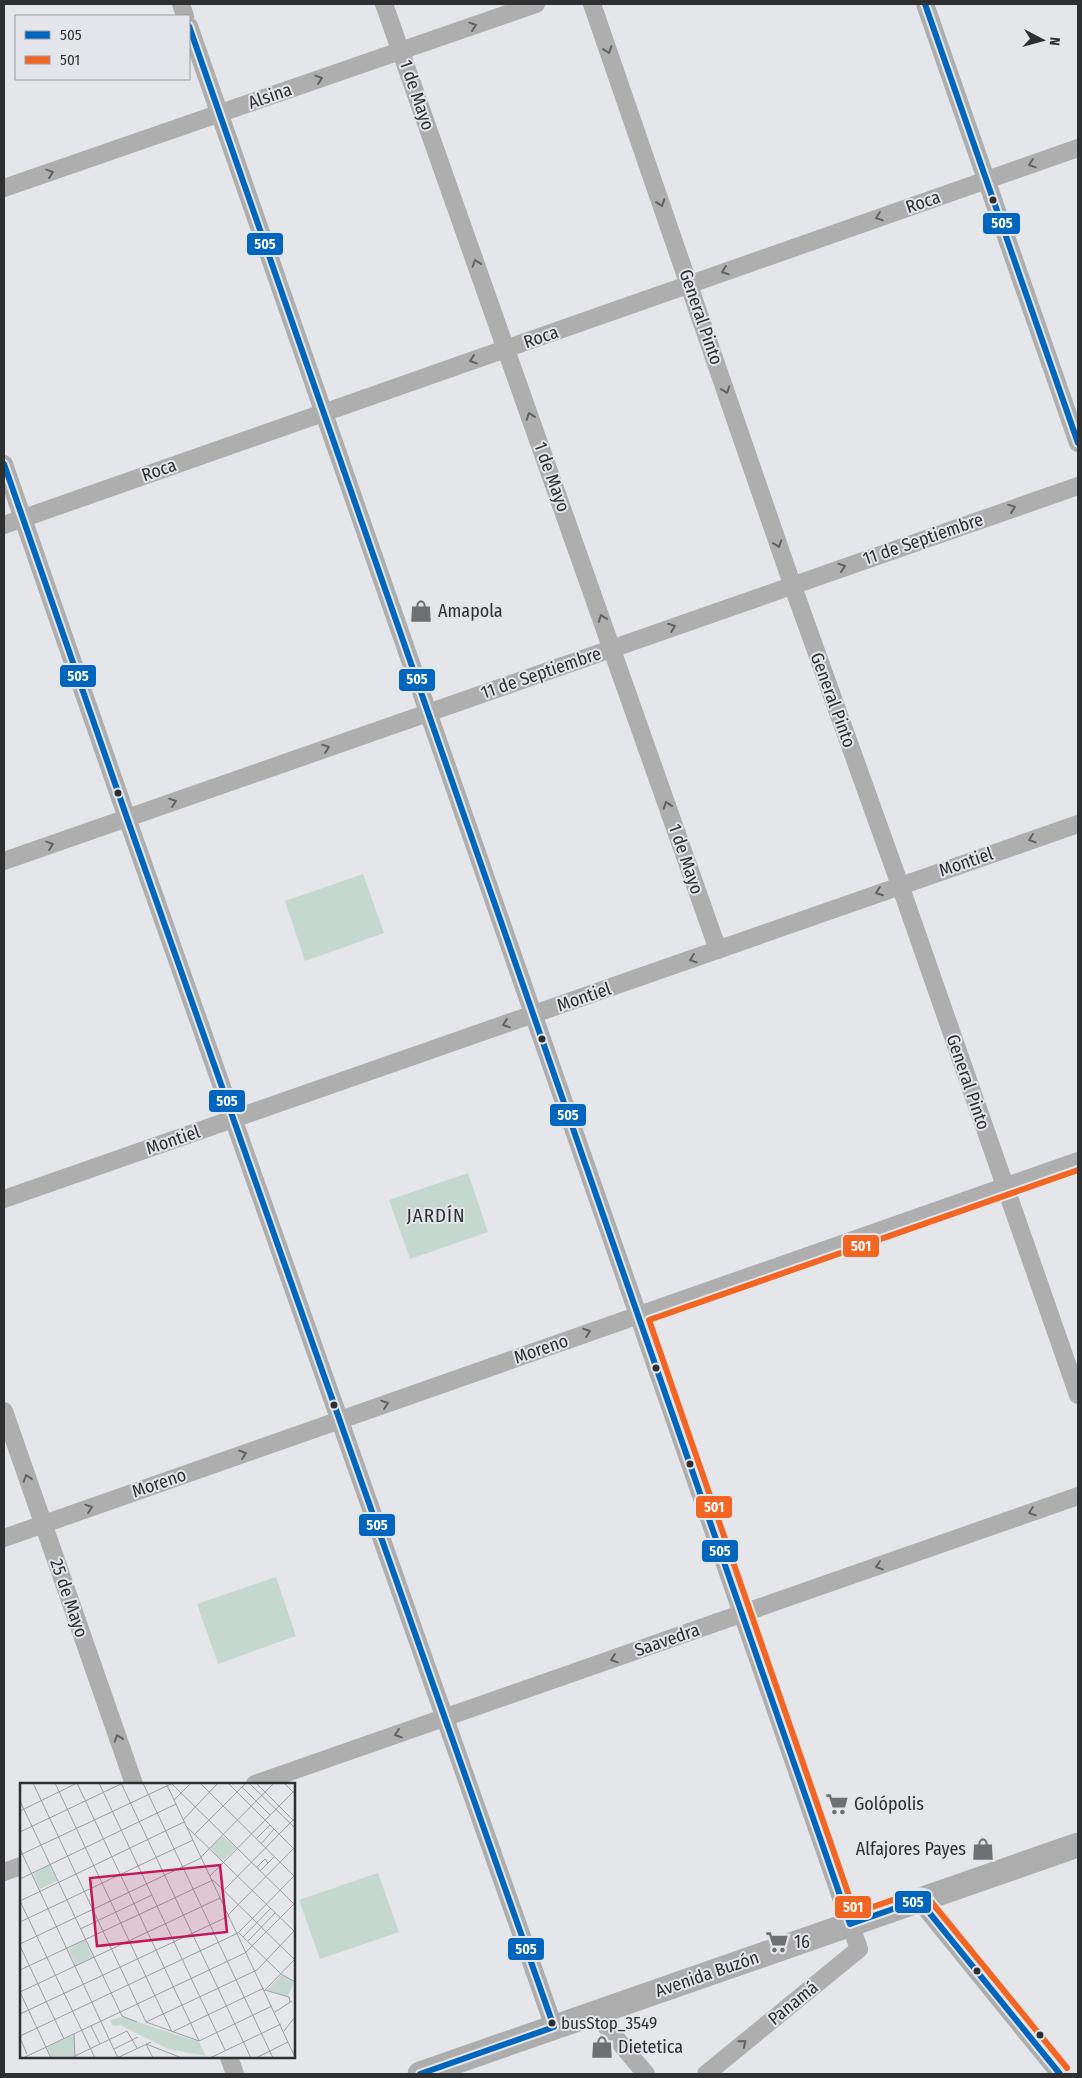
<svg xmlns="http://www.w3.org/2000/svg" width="1082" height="2078" viewBox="0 0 1082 2078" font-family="'Fira Sans Condensed',sans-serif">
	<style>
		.green { fill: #c5d8d0 }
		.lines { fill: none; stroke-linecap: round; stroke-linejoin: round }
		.minor { stroke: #aeaeae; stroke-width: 18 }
		.secondary { stroke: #adadad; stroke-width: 25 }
		.bus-1-casing { stroke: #e3e5ea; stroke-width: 10 }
		.bus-2-casing { stroke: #e3e5ea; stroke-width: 10 }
		.bus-1 { stroke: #0065bd; stroke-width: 6 }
		.bus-2 { stroke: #f26522; stroke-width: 6 }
		.oneway { stroke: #616262 }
		.bus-dot { fill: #2e2f30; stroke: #e3e5ea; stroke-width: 2 }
		.labels { text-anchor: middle; stroke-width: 4; stroke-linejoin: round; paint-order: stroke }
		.bus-label { font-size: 17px; fill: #2e2f30; stroke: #e3e5ea; text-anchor: start }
		.street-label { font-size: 18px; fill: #2e2f30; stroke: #e3e5ea }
		.poi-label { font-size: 18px; fill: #2e2f30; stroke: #e3e5ea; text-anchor: start }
		.neighbourhood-label { font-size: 19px; letter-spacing: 1px; fill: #2e2f30; stroke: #e3e5ea }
		.inset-road { fill: none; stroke: #9b9d9f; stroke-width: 1 }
		.view { fill: #c2185b; fill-opacity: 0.15; stroke: #c2185b; stroke-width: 2.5 }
		.inset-edge { fill: none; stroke: #2e2f30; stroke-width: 2.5 }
		.line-badge { stroke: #e3e5ea; stroke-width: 2 }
		.badge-label { font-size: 14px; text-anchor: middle; font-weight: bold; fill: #fff }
	</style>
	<rect width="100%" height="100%" fill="#e4e6e9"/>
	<g class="green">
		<polygon points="363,874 384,933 305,961 285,901"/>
		<polygon points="468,1173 488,1232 410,1259 389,1200"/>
		<polygon points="276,1577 296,1636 218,1664 197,1604"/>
		<polygon points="378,1873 399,1932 320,1959 299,1900"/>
	</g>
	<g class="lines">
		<g class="minor">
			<polyline points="181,4 185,16"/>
			<polyline points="384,4 718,950"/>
			<polyline points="592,4 792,584 900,885 1078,1395"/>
			<polyline points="925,4 1078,443"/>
			<polyline points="189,26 859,1949 706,2074"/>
			<polyline points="4,188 536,4"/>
			<polyline points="4,464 127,818 554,2027"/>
			<polyline points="4,525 1078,148"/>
			<polyline points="4,861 1078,486"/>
			<polyline points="4,1199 1078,824"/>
			<polyline points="4,1411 134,1784"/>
			<polyline points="4,1538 1078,1161"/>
			<polyline points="255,1784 1078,1496"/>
			<polyline points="4,1872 21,1866"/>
			<polyline points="919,1900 1060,2074"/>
			<polyline points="595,2013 646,2074"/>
			<polyline points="229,2057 235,2074"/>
		</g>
		<polyline class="secondary" points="420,2074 1078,1845"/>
		<defs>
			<g id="bus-1">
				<polyline points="925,4 1078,443"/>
				<polyline points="189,26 850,1924 919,1900 1060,2074"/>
				<polyline points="4,464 127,818 554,2027 420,2074"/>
			</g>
			<polyline id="bus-2" points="1067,2068 924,1893 916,1892 855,1913 649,1320 1078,1170"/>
		</defs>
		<use href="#bus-1" class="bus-1-casing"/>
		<use href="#bus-2" class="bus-2-casing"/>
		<use href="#bus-1" class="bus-1"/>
		<use href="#bus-2" class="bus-2"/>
	</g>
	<defs><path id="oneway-chevron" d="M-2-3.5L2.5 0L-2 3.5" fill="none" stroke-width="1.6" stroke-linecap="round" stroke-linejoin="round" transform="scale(1.25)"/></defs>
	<g class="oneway">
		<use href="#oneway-chevron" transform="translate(473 26) rotate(-19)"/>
		<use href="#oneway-chevron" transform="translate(608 50) rotate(71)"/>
		<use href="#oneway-chevron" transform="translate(319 79) rotate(-19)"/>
		<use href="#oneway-chevron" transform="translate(1032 164) rotate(161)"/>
		<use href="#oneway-chevron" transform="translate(50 173) rotate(-19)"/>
		<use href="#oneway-chevron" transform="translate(661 203) rotate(71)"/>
		<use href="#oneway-chevron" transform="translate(879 217) rotate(161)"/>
		<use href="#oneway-chevron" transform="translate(476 263) rotate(-109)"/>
		<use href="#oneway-chevron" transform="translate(725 271) rotate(161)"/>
		<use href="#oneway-chevron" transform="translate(473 360) rotate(161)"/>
		<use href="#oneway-chevron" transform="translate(726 390) rotate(71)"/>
		<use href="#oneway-chevron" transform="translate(530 416) rotate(-110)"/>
		<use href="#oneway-chevron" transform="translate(1012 508) rotate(-19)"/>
		<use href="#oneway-chevron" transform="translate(778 544) rotate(71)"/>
		<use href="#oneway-chevron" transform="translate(842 567) rotate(-19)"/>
		<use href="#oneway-chevron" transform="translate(602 618) rotate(-110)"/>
		<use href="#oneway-chevron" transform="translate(672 627) rotate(-20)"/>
		<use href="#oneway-chevron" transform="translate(326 748) rotate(-19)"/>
		<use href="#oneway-chevron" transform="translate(173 802) rotate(-19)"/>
		<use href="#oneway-chevron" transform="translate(667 805) rotate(-109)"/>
		<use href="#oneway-chevron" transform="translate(1032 839) rotate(161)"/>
		<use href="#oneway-chevron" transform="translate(50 845) rotate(-19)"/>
		<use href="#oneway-chevron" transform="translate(879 892) rotate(160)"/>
		<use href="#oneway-chevron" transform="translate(693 959) rotate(161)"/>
		<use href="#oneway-chevron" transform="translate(506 1024) rotate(161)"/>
		<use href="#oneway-chevron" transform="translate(587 1332) rotate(-20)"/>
		<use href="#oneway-chevron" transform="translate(385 1404) rotate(-19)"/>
		<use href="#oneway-chevron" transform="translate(243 1454) rotate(-19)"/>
		<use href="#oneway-chevron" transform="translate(27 1478) rotate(-109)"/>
		<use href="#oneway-chevron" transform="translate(89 1508) rotate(-19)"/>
		<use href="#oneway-chevron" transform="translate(1032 1512) rotate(161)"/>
		<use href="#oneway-chevron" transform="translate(879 1566) rotate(161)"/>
		<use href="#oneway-chevron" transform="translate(614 1659) rotate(161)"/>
		<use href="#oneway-chevron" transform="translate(398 1734) rotate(161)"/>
		<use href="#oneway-chevron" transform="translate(118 1738) rotate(-109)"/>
		<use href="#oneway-chevron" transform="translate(743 2043) rotate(-39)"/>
	</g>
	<defs>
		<symbol id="shop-bare" viewBox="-9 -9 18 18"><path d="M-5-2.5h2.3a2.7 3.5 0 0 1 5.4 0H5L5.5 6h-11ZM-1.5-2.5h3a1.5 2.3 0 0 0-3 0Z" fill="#6e6f71" stroke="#e3e5ea" stroke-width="2.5" paint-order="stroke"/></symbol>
		<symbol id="supermarket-bare" viewBox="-9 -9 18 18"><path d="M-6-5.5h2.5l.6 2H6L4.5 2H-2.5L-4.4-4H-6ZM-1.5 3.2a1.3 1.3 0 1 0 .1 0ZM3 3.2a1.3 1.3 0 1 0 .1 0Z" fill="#6e6f71" stroke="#e3e5ea" stroke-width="2.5" paint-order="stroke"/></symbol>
	</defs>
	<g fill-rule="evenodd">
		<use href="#shop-bare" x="405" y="595" width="32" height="32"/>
		<use href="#supermarket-bare" x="821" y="1788" width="32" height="32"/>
		<use href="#shop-bare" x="967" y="1833" width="32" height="32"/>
		<use href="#supermarket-bare" x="761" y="1926" width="32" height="32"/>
		<use href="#shop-bare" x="586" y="2031" width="32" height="32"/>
	</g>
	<g class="bus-dot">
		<circle cx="993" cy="200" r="4.5"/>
		<circle cx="118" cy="793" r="4.5"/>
		<circle cx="542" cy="1039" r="4.5"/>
		<circle cx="656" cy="1368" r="4.5"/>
		<circle cx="334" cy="1405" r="4.5"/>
		<circle cx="690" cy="1464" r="4.5"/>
		<circle cx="977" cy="1971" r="4.5"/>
		<circle cx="552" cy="2023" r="4.5"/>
		<circle cx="1040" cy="2035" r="4.5"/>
	</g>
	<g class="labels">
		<g class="bus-label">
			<text x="561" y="2029">busStop_3549</text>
		</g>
		<g class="street-label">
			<text transform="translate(417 95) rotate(71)" y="6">1 de Mayo</text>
			<text transform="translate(270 96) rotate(-19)" y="6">Alsina</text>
			<text transform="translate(923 202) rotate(-19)" y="6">Roca</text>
			<text transform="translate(701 317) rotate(71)" y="6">General Pinto</text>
			<text transform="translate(541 337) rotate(-19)" y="6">Roca</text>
			<text transform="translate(159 470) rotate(-19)" y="6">Roca</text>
			<text transform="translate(552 477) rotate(70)" y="6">1 de Mayo</text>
			<text transform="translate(923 539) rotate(-19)" y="6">11 de Septiembre</text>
			<text transform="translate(541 673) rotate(-19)" y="6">11 de Septiembre</text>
			<text transform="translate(833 700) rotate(70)" y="6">General Pinto</text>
			<text transform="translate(686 859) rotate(71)" y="6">1 de Mayo</text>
			<text transform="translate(966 862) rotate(-19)" y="6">Montiel</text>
			<text transform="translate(584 997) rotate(-19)" y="6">Montiel</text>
			<text transform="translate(968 1082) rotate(71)" y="6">General Pinto</text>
			<text transform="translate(173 1140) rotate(-19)" y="6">Montiel</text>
			<text transform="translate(541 1349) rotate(-19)" y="6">Moreno</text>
			<text transform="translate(159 1483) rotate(-19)" y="6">Moreno</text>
			<text transform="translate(69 1598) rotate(71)" y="6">25 de Mayo</text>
			<text transform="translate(667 1640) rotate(-19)" y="6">Saavedra</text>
			<text transform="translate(707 1974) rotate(-19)" y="6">Avenida Buzón</text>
			<text transform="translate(793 2003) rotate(-39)" y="6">Panamá</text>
		</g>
		<g class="poi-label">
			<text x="438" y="617">Amapola</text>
			<text x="854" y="1810">Golópolis</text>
			<text x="966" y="1855" text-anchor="end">Alfajores Payes</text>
			<text x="794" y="1948">16</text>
			<text x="618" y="2053">Dietetica</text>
		</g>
		<g class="neighbourhood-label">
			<text x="436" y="1222">JARDÍN</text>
		</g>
	</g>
	<g transform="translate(20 1783)">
		<rect width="275" height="275" fill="#e4e6e9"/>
		<path d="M203,53L216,65L203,78L190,65ZM29,82L37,98L20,106L13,91ZM65,157L73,174L56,182L48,166ZM261,192L274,199L268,213L247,207ZM102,234L179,259L186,273L148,266L100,242L93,243L90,237ZM54,252V275H32L27,264Z" fill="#c5d8d0"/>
		<path class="inset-road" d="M13,0L126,239M35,0L152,249M57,0L179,258M79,0L205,267M101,0L231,275M123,0L253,275M146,0L275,274M180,0L274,93M208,0L275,67M229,0L275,45M236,0L275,39M264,0L275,11M152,1L275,122M222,4L250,32M154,17L171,0M0,18L102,233L117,239M0,28L57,0M163,37L198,0M167,44L275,149M0,49L103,0M174,52L226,0M236,56L250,42M241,61L254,46M0,66L98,275M0,72L153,0M181,74L254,0M237,84L245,76L248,80M240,88L254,74M190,93L275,7M0,96L156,21M204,107L275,35M0,118L164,39M0,118L75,275M208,132L275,64M0,139L173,57M60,146L132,112M219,150L261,191L275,199M223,154L251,125M228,158L255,130M0,161L181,75M0,163L44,256M0,187L193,97L275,177M245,207L269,214L270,219M244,208L275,176M0,209L200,115M0,209L31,275M255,229L272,218M0,231L209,133M126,239L237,187L275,147M126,239L179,258M71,243L80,261M264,248L275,234M152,249L244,205M54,251L55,274M0,253L218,150L275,92M0,255L7,271M179,258L252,223M126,261L162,275M126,261L133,275M94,266L118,254M55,273L107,248L117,265M3,275L225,170L275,120M97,275L131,259M190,275L261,241M236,275L268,259"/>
		<path class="view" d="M200,82L207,149L77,163L70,95Z"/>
		<rect width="275" height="275" class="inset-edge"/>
	</g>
	<g class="line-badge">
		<rect x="982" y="212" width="39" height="23" rx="5" fill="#0065bd"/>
		<rect x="246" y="232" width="38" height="24" rx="5" fill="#0065bd"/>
		<rect x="59" y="664" width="38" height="24" rx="5" fill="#0065bd"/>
		<rect x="398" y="668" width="38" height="24" rx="5" fill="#0065bd"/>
		<rect x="208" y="1089" width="38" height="24" rx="5" fill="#0065bd"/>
		<rect x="549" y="1103" width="38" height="24" rx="5" fill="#0065bd"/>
		<rect x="842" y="1234" width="38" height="24" rx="5" fill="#f26522"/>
		<rect x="695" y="1495" width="38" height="24" rx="5" fill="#f26522"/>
		<rect x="358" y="1513" width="38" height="24" rx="5" fill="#0065bd"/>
		<rect x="701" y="1539" width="38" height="24" rx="5" fill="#0065bd"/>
		<rect x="894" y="1890" width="38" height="24" rx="5" fill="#0065bd"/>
		<rect x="834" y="1895" width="38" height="24" rx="5" fill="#f26522"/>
		<rect x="507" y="1937" width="38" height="24" rx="5" fill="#0065bd"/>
	</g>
	<g class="badge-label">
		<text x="1002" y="228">505</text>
		<text x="265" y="249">505</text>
		<text x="78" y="681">505</text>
		<text x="417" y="684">505</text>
		<text x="227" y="1106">505</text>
		<text x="568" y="1120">505</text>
		<text x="861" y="1251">501</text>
		<text x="714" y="1512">501</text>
		<text x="377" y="1530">505</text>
		<text x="720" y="1556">505</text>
		<text x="913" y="1907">505</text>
		<text x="853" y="1912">501</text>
		<text x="526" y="1954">505</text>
	</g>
	<rect width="1082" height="2078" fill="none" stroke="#2e2f30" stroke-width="10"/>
	<rect x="15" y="15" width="175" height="65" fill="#e3e5ea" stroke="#9b9ca0"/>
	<rect x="25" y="31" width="25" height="8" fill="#0065bd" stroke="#9b9ca0"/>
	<text x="60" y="40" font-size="15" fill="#2e2f30">505</text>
	<rect x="25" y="56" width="25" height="8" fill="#f26522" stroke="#9b9ca0"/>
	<text x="60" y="65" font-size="15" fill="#2e2f30">501</text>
	<g transform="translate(1042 40) rotate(96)" stroke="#e3e5ea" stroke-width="4" paint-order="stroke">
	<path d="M0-4L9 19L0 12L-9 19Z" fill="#2e2f30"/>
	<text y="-8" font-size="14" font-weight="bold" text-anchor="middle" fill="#2e2f30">N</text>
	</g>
</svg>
